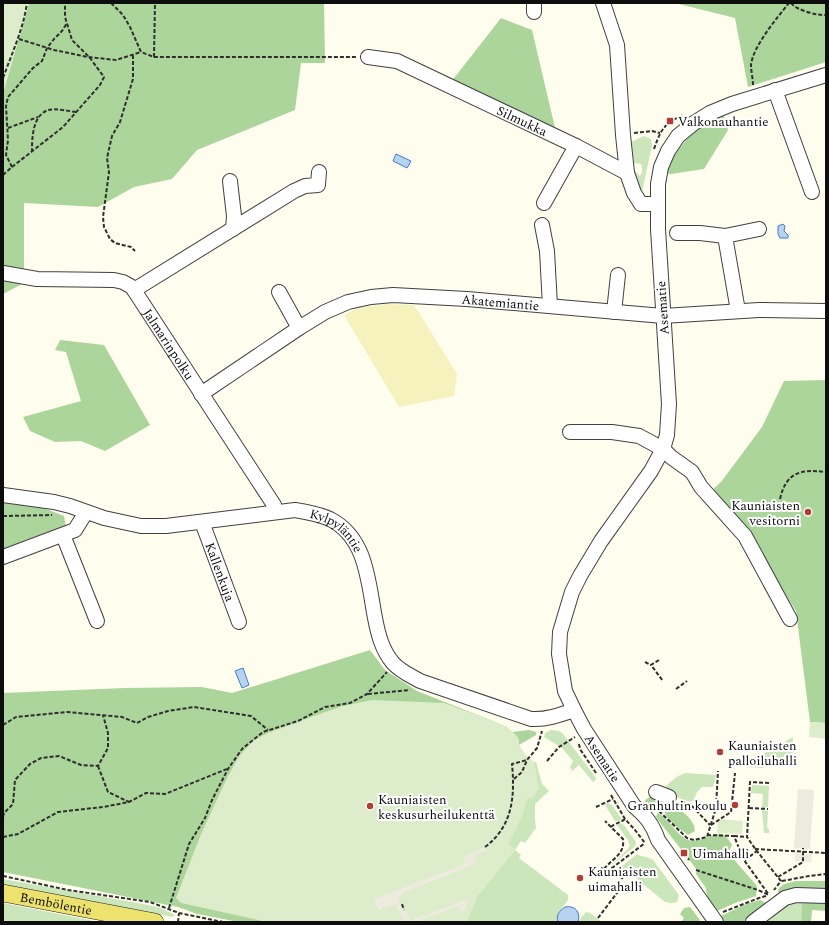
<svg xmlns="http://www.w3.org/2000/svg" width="829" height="925" viewBox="0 0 829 925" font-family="Spectral,serif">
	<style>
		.green { fill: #cae6ba; fill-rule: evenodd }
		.forest { fill: #acd59b }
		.sand { fill: #f6f2be }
		.pitch { fill: #ddedcb }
		.plaza { fill: #edebde }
		.water { fill: #b7d3f1; stroke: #437dc3 }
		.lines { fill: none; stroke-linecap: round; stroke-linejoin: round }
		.minor-casing { stroke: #404040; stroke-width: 16 }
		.major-casing { stroke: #1e1e1e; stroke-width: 18 }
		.path { stroke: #2f2f2f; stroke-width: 2; stroke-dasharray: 4 2; stroke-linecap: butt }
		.minor { stroke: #fff; stroke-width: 14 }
		.major { stroke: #eee26e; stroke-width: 17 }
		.poi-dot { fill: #b23d30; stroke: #fff; stroke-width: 1.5 }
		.labels { text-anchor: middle; stroke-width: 4; stroke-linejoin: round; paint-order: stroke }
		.street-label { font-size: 13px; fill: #0d0d0d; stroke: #fff }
		.poi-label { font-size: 13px; fill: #0d0d0d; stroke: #fff; text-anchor: start }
	</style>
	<rect width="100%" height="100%" fill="#fefdee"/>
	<g class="green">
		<path d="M644,136L651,139L652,145L642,192L636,188L629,143ZM635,163L641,164L642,166V172L640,176L635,171L634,165Z"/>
		<polygon points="551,730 559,731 563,734 596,778 595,781 593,782 579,765 572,771 570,767 573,761 562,748 544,737 545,733"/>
		<polygon points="793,737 792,767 763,766 763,768 734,766 763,754"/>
		<path d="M529,761L536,762L542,784L549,791L535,804V820L536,828L525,843L521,841L515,850L521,855L519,858L568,895V900C563,907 556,913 558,922H461Z"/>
		<path d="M686,773L716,775L713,787H702L697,792L693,801C682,803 673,792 662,791C669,783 675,776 686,773Z"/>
		<polygon points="752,785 769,786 768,807 762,808 763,794 751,793"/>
		<polygon points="607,803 611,804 621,818 620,821 615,821 605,805"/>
		<polygon points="762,810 768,811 767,828 769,829 769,833 764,833"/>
		<polygon points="620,823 624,825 636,842 636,844 633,848 610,866 628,849 630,846 628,840 617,825"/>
		<path d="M637,854C643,858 648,856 653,860L679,895L677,902L672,903L665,902L632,875L634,872L630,869L625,877L617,870Z"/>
		<polygon points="3,879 143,904 158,907 175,915 173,917 3,886"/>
		<polygon points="802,902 801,922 760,922 783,904"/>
		<polygon points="3,903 90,920 93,922 9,922 3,920"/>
		<polygon points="586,912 590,913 602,922 578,922"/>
	</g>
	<g class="forest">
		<polygon points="29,3 324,3 325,63 301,63 295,110 197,150 172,179 134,187 98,207 24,203 24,283 3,294 3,93"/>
		<polygon points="675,3 826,3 826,62 748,87 735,18"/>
		<polygon points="501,18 532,30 556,132 451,82"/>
		<polygon points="723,113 728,130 704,169 671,174 666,173 671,159 686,140 701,126"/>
		<polygon points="60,340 104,345 150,425 105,451 81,441 55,442 30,431 23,417 81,401 66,352 55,350"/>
		<polygon points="826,380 826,723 810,722 796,611 746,534 710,492 721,482 762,427 784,381"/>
		<polygon points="3,501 36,505 64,516 66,527 3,549"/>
		<polygon points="370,650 385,670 417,691 483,717 507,727 512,732 529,730 536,732 536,735 519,745 520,749 334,922 239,922 197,914 178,907 3,872 3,693 125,688 202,687 232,693"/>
		<polygon points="653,795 665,801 662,806 653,812 646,805 645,800"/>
		<path d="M670,806C681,808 695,820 695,831L688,835C679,828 667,821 664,811L666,807Z"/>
		<path d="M658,813C669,819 675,833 686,839C690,841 694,841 698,840C715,837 721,825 732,845L730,849V855L757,886L756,896L735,903L717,911L707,898L706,888L696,874L697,870C684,852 669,835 656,817L657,814Z"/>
		<path d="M796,881H826V889H790L779,893L778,890C782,883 788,883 796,881Z"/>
		<polygon points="760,900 766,903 765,906 743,922 725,922 721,916 746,904"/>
		<polygon points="802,902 826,902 826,911 812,910 811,922 801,922"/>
		<polygon points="690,907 700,920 698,922 681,922 684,918 680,914 684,908"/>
	</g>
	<polygon class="sand" points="388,304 414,305 457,374 454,396 399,407 344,315 360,307"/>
	<g class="pitch">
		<polygon points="3,3 29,3 3,93"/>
		<path d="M372,700L444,703L483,717L507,727L517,736L519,740V745L525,754L534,762L539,789L533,797L527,799C523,816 517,829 508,843L515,850L477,897L467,922H267L181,903L176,898L201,834L227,778L240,755L254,740L268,733L311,717L343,706Z"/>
		<polygon points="810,722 826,723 826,739 809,737"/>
		<polygon points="718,819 743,821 742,834 717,833"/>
	</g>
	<g class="plaza">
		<polygon points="798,789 814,790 810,849 794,848"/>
		<polygon points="485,847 486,851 474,855 477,862 461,870 401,893 402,896 398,898 403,910 406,910 410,921 468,899 466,908 462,913 459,906 414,922 405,922 396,905 391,905 378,910 374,899 465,864 463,857"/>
		<polygon points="795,853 812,854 811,862 795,861"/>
	</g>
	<g class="water">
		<polygon points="396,154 411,161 407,168 393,161"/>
		<polygon points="783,224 785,226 784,231 788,235 788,238 780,238 778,234 778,226"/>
		<polygon points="243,668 249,685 242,688 235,671"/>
		<path d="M565,907C575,905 581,912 578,922H558C556,915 559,911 565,907Z"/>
	</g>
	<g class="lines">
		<defs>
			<g id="minor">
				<polyline points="534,3 534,12"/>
				<polyline points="603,3 617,45 623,135 627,173"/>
				<path id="s1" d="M368,57L397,61L576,146L627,173L634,193L641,204H658"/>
				<polyline points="775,90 812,192"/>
				<polyline points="230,181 234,216 233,229"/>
				<polyline points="544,203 576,146"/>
				<polyline points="542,225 547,251 550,306"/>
				<polyline points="677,233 700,233 725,236"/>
				<path id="s2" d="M3,273L37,279L114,280L123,282L132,287L274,505L276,512"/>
				<polyline points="134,290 294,191 305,186 318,185 319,172"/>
				<polyline points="279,292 299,328"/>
				<polyline points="738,311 725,236 759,229"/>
				<polyline points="614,312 618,275"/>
				<path id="s3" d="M201,394L299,328L325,312L348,302L371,297L393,295L467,299L663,316L759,310L826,311"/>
				<polyline points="570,432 612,432 639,436 663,449 671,457 692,472 701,487 745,536 790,619"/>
				<path id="s4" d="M3,495L54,502L70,506L104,518L141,526H166L295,510C307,512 319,514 330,519C367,538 368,582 375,618C378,634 382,650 393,663C400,671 411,676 420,681L531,719C546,720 560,715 574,710"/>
				<path id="s5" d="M202,522L239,622"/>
				<polyline points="63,535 97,621"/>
				<polyline points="3,557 75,530 86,512"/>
				<polyline points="656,792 669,797"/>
				<path d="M716,922L658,840C653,825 646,816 634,806L584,729L574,710L565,691L559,654L560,632L572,592L580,576L601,541L651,471L663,449L667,435L669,404L658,229V184L661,167L668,151L678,136L694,123L710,113L732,104L826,75"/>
				<polyline points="753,922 785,898 796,895 826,896"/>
			</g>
			<g id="major">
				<path id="s6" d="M3,893L155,922"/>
			</g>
		</defs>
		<use href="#minor" class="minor-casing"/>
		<use href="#major" class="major-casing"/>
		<g class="path">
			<polyline points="111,3 123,15 130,27 141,52 154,57 357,57"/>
			<path d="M791,3C796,10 818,16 826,15"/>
			<polyline points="19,39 54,50 88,57 116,60 141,52"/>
			<polyline points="133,55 133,79 120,122 112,136 107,158 109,172 103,217 104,227 110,239 115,243 131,247 135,251"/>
			<polyline points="154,57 155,3"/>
			<path d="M3,78C12,53 23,30 27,3"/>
			<path d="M753,85C753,79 751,71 751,65C753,46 777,18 789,3"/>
			<polyline points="8,128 38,117"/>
			<polyline points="634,133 652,131 660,133"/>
			<path d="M654,149C661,129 664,124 683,115"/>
			<path d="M32,152C32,139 32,116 48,110C55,108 68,111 76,112"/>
			<polyline points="12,167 6,155 8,140 6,106 8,97 33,68 42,61 47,48 54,39 62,31 67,23"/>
			<polyline points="3,175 12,167 63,127 100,85 104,77 90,58 72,40 65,17 65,3"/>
			<path d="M780,499C786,472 801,469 826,472"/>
			<polyline points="3,516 52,515"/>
			<polyline points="659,660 651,665 663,681"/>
			<polyline points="645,662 651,665"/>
			<polyline points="676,689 687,681"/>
			<polyline points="368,694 410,690"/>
			<polyline points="3,725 16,717 67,712 122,717 137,723 148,717 168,711 194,707 251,716 268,730"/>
			<polyline points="579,744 580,749 596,773"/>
			<polyline points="547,761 559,747 575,737"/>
			<polyline points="98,766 108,792 129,802"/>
			<polyline points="514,779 522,772 527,760 537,748 542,731"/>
			<polyline points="769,783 750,782 747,837 756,850 781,881 774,890"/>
			<polyline points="611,795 625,819 635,830 645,843"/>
			<polyline points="681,801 691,805 710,825"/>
			<polyline points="596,807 613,799"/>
			<polyline points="749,808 768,809"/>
			<polyline points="659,811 687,838 694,840 707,837 716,808 718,771"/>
			<polyline points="3,817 4,813 13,804 15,780 30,764 41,758 59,756 81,765 98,766 108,748 108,733 103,715"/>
			<polyline points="711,825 731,812 735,773"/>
			<path d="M611,827C615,823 620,823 625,819"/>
			<polyline points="707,835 734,836 744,860 769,895"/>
			<polyline points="734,836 747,837"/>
			<polyline points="3,837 18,834 58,812 103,807 129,802 146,793 165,794 227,769"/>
			<path d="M485,847C513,826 515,796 512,764L527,760"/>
			<polyline points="681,849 689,860"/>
			<polyline points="755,849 826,853"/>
			<polyline points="745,860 757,851"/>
			<polyline points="601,868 608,871 645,843"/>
			<path d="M604,869C613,858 625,854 623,839L605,821"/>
			<polyline points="696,870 758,890 769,895"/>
			<polyline points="3,876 68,890 150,902 179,913 223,922"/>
			<polyline points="778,877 803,862 803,848"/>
			<polyline points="782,881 809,876 826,874"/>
			<polyline points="402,904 404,910"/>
			<polyline points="169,908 189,844 205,818 212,800 228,769 242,749 263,732 298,721 325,707 350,703 367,694 387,672"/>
			<polyline points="723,912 759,898 766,896"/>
			<polyline points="598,918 620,889 618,883 623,877 612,868"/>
			<polyline points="178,922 179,913"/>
		</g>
		<use href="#minor" class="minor"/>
		<use href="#major" class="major"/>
	</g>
	<g class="poi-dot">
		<rect x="666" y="117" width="8" height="8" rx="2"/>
		<circle cx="808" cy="512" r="4"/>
		<circle cx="720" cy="752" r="4"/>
		<circle cx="735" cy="805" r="4"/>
		<circle cx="370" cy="806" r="4"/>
		<rect x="680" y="849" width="8" height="8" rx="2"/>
		<circle cx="580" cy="878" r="4"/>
	</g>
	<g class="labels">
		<g class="street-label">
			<text dy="5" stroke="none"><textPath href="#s1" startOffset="168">Silmukka</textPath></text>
			<text dy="5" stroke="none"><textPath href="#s3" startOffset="327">Akatemiantie</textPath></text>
			<text transform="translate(662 308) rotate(-94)" y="5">Asematie</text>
			<text dy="5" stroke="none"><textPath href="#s2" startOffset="199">Jalmarinpolku</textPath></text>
			<text dy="5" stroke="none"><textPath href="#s4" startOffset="345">Kylpyläntie</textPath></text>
			<text dy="5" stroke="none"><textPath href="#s5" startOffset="53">Kallenkuja</textPath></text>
			<text transform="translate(603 758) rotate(57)" y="5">Asematie</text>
			<text dy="5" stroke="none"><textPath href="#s6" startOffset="54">Bembölentie</textPath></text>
		</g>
		<g class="poi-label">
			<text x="678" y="126">Valkonauhantie</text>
			<text x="800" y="510" text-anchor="end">Kauniaisten<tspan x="800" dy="15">vesitorni</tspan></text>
			<text x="728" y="750">Kauniaisten<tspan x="728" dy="15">palloiluhalli</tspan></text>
			<text x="378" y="804">Kauniaisten<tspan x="378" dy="15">keskusurheilukenttä</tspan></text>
			<text x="727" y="810" text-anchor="end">Granhultin koulu</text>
			<text x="692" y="858">Uimahalli</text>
			<text x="588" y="876">Kauniaisten<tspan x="588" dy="15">uimahalli</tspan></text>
		</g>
	</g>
	<rect width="829" height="925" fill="none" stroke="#0d0d0d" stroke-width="8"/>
</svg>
